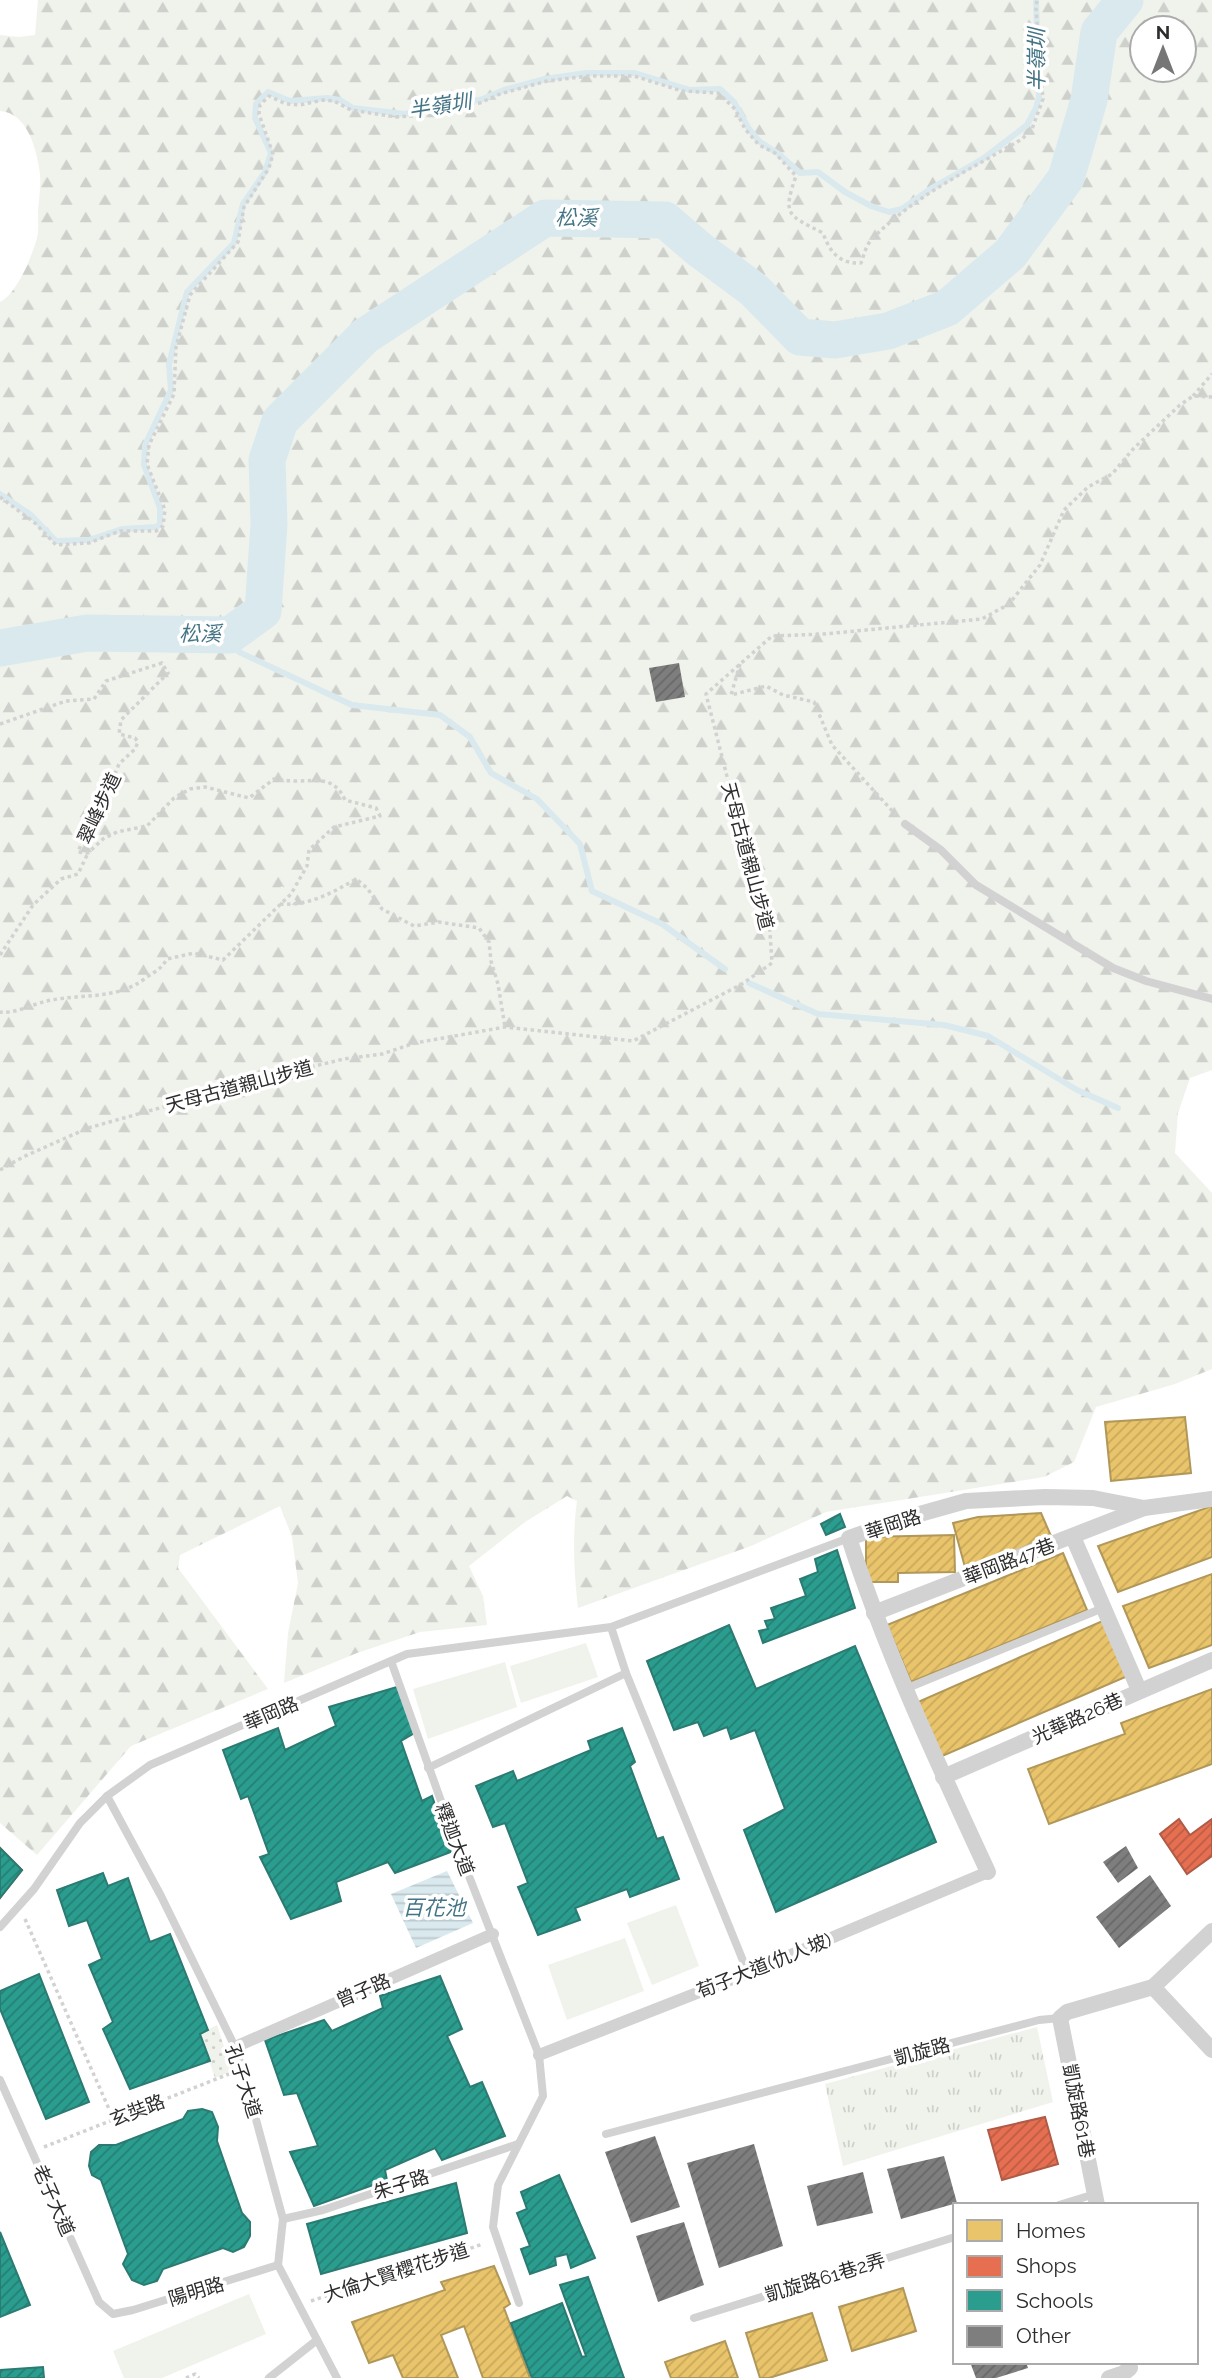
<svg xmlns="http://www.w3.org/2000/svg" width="1212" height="2378" viewBox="0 0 1212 2378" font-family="Raleway,'Noto Sans TC',sans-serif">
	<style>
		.grass { fill: url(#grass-tufts) }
		.forest { fill: url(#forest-firs); fill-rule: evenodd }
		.park { fill: #f0f3ec }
		.garden { fill: url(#garden-dots) }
		.water { fill: url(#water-rules) }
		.homes { fill: url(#homes-hatch); stroke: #b19758; stroke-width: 2 }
		.shops { fill: url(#shops-hatch); stroke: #af5b46; stroke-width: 2 }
		.schools { fill: url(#schools-hatch); stroke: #2b7b72; stroke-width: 2 }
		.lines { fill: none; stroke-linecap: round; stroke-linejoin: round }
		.stream { stroke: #dae9ee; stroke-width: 6 }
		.river { stroke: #dae9ee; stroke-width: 37 }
		.building { fill: url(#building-hatch) }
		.path { stroke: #d2d2d2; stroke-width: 3.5; stroke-dasharray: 3.5 3.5; stroke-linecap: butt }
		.service { stroke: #d2d2d2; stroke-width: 8 }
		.pedestrian { stroke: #d2d2d2; stroke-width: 12 }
		.minor { stroke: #d2d2d2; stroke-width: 16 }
		.labels { text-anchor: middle; stroke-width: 7; stroke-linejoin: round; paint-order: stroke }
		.street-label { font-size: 19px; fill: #2d2d2d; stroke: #fff }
		.water-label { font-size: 21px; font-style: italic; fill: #447485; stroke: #fff }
	</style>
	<defs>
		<pattern id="grass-tufts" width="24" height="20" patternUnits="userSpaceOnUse" patternTransform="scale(1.75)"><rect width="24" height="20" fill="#f0f3ec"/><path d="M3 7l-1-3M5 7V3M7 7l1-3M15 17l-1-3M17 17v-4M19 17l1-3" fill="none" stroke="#ced1cb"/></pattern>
		<pattern id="forest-firs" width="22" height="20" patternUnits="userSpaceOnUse" patternTransform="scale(1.75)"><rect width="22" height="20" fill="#f0f3ec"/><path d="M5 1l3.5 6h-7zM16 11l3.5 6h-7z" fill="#ced1cb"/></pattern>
		<pattern id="garden-dots" width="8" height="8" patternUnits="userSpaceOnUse" patternTransform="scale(1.75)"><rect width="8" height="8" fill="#f0f3ec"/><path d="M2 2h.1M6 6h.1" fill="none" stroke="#ced1cb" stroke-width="1.8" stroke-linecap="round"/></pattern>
		<pattern id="water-rules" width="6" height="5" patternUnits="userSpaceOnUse" patternTransform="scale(1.75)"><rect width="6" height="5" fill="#dae9ee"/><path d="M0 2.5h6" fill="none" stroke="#bbc8cc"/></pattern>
		<pattern id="homes-hatch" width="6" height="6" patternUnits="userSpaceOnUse" patternTransform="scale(1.75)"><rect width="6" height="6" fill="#e9c46a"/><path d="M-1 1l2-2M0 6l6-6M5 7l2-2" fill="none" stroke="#c8a95c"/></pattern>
		<pattern id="shops-hatch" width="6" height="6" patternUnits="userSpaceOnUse" patternTransform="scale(1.75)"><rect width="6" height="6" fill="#e76f51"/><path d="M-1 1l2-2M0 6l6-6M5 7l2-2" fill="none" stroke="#bc5c44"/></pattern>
		<pattern id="schools-hatch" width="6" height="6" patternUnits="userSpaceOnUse" patternTransform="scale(1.75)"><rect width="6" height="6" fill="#2a9d8f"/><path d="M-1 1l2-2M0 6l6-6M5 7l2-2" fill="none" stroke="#248075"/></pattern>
		<pattern id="building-hatch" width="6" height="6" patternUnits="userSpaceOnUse" patternTransform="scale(1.75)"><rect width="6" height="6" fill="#7e7e7e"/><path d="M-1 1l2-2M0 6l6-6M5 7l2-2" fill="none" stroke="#686868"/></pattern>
	</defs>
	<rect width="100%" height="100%" fill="#fff"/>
	<polygon class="grass" points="1037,2027 1053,2102 843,2166 825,2084"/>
	<path class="forest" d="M38,0H1212V1070L1190,1078L1178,1113L1175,1153L1212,1193V1369L1175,1384L1096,1407L1074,1462L1044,1477L826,1512L751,1546L578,1608C574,1572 572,1537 577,1501L567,1496L525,1522L469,1566L483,1596L487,1625L420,1632L357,1653L284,1683L288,1633L298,1583L292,1537L280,1506L180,1555L178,1568L268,1689L131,1746L37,1855L0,1823V302C17,294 32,256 37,238C39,230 38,220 38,211C39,199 41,186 40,174C37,150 28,113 0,111V35L19,37L35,35ZM1142,28H1184V70H1142Z"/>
	<g class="park">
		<polygon points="282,886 296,901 281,913 266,900"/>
		<polygon points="586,1643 598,1677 521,1703 510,1666"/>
		<polygon points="505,1662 517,1707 428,1739 413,1689"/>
		<polygon points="676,1905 699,1966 652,1985 627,1923"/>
		<polygon points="625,1938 644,1991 567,2020 548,1965"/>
		<polygon points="249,2294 266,2334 162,2378 124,2378 113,2351"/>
	</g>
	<polygon class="garden" points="217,2025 232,2071 215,2078 200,2034"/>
	<polygon class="water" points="447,1871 473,1923 416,1948 391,1894"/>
	<g class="homes">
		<polygon points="1185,1417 1191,1473 1111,1481 1105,1422"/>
		<polygon points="1212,1506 1212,1557 1118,1592 1098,1546"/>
		<polygon points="1041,1513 1051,1536 966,1571 953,1523 978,1517"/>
		<polygon points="954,1535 955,1572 898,1573 898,1582 866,1582 866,1537"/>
		<polygon points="1063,1553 1087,1610 911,1682 887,1625"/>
		<polygon points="1212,1574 1212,1645 1149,1668 1123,1606"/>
		<polygon points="1107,1619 1130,1675 940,1757 918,1702"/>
		<polygon points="1212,1689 1212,1764 1049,1824 1028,1769 1125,1734 1121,1723"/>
		<polygon points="494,2266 510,2304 504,2308 530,2378 483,2378 464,2326 441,2335 458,2378 403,2378 393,2355 369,2363 352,2322 445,2290 441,2282"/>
		<polygon points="903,2288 916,2331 852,2351 839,2307"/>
		<polygon points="812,2313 827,2360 769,2378 760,2378 746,2333"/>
		<polygon points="725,2341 738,2378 671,2378 665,2362"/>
	</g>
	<g class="shops">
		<polygon points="1179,1819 1190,1835 1212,1819 1212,1856 1187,1874 1160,1834"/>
		<polygon points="0,1848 22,1870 0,1898"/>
		<polygon points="1045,2117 1058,2164 1002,2180 988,2130"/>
	</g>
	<g class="schools">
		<polygon points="840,1514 845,1527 826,1535 821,1524"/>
		<polygon points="837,1550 855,1608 763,1643 759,1631 768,1629 765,1621 775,1619 771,1608 806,1596 800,1579 818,1572 815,1559"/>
		<polygon points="729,1625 756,1689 855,1646 936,1842 776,1912 744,1830 785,1809 755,1730 731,1739 727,1727 704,1736 698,1722 674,1730 647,1661"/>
		<polygon points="397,1687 416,1732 401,1741 422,1801 432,1796 451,1852 395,1873 388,1862 336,1882 341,1901 291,1919 260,1857 269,1854 248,1796 241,1799 223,1750 278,1728 285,1750 336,1726 329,1707"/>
		<polygon points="622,1728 635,1762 630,1766 657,1839 663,1837 679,1879 630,1897 627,1889 575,1908 580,1920 538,1935 518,1887 528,1883 505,1823 493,1827 476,1786 513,1771 517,1781 591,1750 588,1741"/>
		<polygon points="0,1848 22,1870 0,1898"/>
		<polygon points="103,1873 108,1886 128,1878 150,1942 170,1934 208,2030 200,2034 210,2061 130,2089 103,2029 113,2022 89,1965 102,1959 87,1920 69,1926 57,1890"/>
		<polygon points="39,1974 89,2102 46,2119 0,2009 0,1991"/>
		<polygon points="440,1976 462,2029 447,2036 470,2087 482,2082 505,2136 442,2160 435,2148 385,2170 387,2180 314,2206 290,2152 318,2146 297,2093 284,2095 265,2040 324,2020 332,2031 383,2008 380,1996"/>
		<polygon points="202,2109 212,2112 218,2127 217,2141 242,2213 250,2222 250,2236 244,2247 233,2252 223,2248 163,2269 157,2281 144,2285 132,2280 123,2264 128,2254 101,2180 92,2175 89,2166 91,2152 99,2145 116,2145 183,2119 188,2111"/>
		<polygon points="559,2175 595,2258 571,2268 567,2254 555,2257 556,2265 530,2274 521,2249 530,2246 517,2213 527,2209 521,2192"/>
		<polygon points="456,2183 467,2233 321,2274 307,2224"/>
		<polygon points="0,2232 30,2305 0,2317"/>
		<polygon points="588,2277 624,2378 532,2378 511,2323 562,2303 582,2357 586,2356 560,2285"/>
		<polygon points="43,2367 44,2378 0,2378 0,2370"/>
	</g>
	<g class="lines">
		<g class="stream">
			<polyline points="0,494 31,515 56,541 89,540 122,529 156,527 160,524 160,508 144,465 145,445 171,390 169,364 187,292 234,243 243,204 265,172 271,153 255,118 256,104 268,92 290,101 327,98 340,100 353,108 405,114 447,103 480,100 504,90 545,79 586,73 635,73 690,90 720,89 734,102 749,129 759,141 780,155 800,173 818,172 845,192 871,206 889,212 902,209 932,188 984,158 1027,125 1036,108 1039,97 1036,0"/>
			<polyline points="230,635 239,652 352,705 440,715 470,737 491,773 537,799 580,844 592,891 662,924 725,969"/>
			<polyline points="749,983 818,1014 944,1025 988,1036 1077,1090 1118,1108"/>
		</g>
		<polyline class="river" points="0,648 87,633 230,635 263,611 269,524 267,460 280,421 365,336 545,218 665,220 700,250 754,290 800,337 835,340 888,331 947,308 1010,254 1066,178 1089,100 1099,32 1125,0"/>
	</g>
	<g class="building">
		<polygon points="679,663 685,697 656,702 649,668"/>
		<polygon points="1126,1846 1138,1868 1118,1883 1103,1862"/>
		<polygon points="1150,1875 1171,1906 1119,1948 1096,1917"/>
		<polygon points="655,2136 680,2207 631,2223 605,2152"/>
		<polygon points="754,2144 783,2246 719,2268 687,2163"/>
		<polygon points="944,2156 957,2203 901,2219 887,2169"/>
		<polygon points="863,2172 873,2213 817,2226 807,2186"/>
		<polygon points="684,2222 704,2285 658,2302 636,2236"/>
		<polygon points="970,2362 1026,2362 1028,2368 996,2378 976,2378"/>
	</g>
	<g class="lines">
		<g class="path">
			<polyline points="1193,396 1212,374"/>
			<path d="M0,497L35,523L56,545L89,543L120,531H156L163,526L165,510L147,464L149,445L174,394L176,347L190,295L238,242L244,207L269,168L273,154L259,114L260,105L269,96L286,104L300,105L323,100L334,101L351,110L396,117L412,116L448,106L480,103L500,94L547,81L589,76H634L682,91L718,93L735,109L745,129L759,145L775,153L796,176C782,216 788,215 823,233C830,253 840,264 861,263C864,255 866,245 872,239C914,196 971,169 1022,139L1032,129L1043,99L1036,9L1037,0"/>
			<polyline points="740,664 731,695 766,686 783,695 814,702 832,745 896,815"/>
			<path d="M0,724L66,701L94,699L106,681L162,663L168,673L121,720L119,734L135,738L138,742L135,749L119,764L114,776L102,792L78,852L88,853L103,839L117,832L147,826L174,798L190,789L205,787L249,798L274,779C282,780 289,781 297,781C318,781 334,776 345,800L376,808L380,816L334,827L309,850L307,866L291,894L223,960L194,953L167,959C161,969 156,971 147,977C117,1001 82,993 47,1001C33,1004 15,1014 0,1012"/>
			<path d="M280,904C309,906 332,893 356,879L367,888L382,909L414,926L439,922L479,928L489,942L491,961L498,984L505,1027"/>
			<polyline points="0,955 33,905 61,879 78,874 88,853"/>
			<polyline points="0,1170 23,1157 88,1128 281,1074 344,1059 382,1054 415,1043 505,1027 633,1041 742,984 772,963 769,918 733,800 706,694 772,636 824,634 982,619 1009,604 1040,565 1064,510 1088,487 1112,474 1134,448 1180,405 1193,396 1212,397"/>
			<polyline points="25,1919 113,2118"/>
			<polyline points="44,2147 229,2074"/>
			<polyline points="311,2301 483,2244"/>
			<polyline points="186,2378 195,2374 199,2378"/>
		</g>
		<g class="service">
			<polyline points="905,824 941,850 976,885 1113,968 1146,981 1212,999"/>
			<polyline points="611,1627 626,1673 748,1973"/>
			<polyline points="391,1661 456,1843 539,2055 543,2096 498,2185 493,2227 519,2303"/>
			<polyline points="905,1689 1103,1608"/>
			<polyline points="428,1768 626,1673"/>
			<polyline points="107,1796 161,1896 235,2047 242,2068 283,2219 278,2265 337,2378"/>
			<polyline points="0,1927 34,1889 80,1823 107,1796 150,1765 407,1654 611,1627 849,1538"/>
			<polyline points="0,2080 99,2302 113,2314 133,2310 278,2265"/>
			<polyline points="606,2134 1039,2020 1060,2018"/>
			<polyline points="1059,2205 1095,2194"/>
			<polyline points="283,2219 323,2210 518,2144"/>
			<polyline points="694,2318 955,2237"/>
			<polyline points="269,2378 317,2340"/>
		</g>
		<g class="pedestrian">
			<polyline points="235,2047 493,1934"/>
			<polyline points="539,2055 748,1973 988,1872"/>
		</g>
		<g class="minor">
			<polyline points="1073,1537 1139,1690"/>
			<polyline points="874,1613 1144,1508"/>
			<polyline points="943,1777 1212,1660"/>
			<path d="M988,1872C937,1762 886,1653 849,1538L909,1517L966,1501L1045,1497L1093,1498L1144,1508L1212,1499"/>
			<polyline points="1153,1987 1212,2050"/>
			<polyline points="1097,2205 1060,2018 1067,2012 1153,1987 1212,1931"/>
			<polyline points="1109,2378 1124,2373 1130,2368 1129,2362"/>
		</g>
	</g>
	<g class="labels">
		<g class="street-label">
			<text transform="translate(99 808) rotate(-65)" y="7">翠峰步道</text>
			<text transform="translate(748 856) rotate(75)" y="7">天母古道親山步道</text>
			<text transform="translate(239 1086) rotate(-15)" y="7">天母古道親山步道</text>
			<text transform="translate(893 1524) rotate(-18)" y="7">華岡路</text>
			<text transform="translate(1009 1561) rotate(-21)" y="7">華岡路47巷</text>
			<text transform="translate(271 1713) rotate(-23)" y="7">華岡路</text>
			<text transform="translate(1077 1718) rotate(-24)" y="7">光華路26巷</text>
			<text transform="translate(455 1839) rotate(69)" y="7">釋迦大道</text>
			<text transform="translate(764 1965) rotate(-22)" y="7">荀子大道(仇人坡)</text>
			<text transform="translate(363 1990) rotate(-23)" y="7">曾子路</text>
			<text transform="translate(922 2051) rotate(-15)" y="7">凱旋路</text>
			<text transform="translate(244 2081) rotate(72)" y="7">孔子大道</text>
			<text transform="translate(137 2110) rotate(-21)" y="7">玄奘路</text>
			<text transform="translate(1079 2111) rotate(79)" y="7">凱旋路61巷</text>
			<text transform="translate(401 2184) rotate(-18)" y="7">朱子路</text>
			<text transform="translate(54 2200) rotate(66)" y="7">老子大道</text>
			<text transform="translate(396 2272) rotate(-18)" y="7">大倫大賢櫻花步道</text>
			<text transform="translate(825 2277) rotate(-17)" y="7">凱旋路61巷2弄</text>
			<text transform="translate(196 2291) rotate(-17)" y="7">陽明路</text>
		</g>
		<g class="water-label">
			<text transform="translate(1037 60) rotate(-90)" y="7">半嶺圳</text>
			<text transform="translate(440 106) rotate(-9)" y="7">半嶺圳</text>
			<text transform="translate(576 218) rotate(1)" y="7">松溪</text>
			<text x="200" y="641">松溪</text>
			<text x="434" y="1915">百花池</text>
		</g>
	</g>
	<rect x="953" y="2203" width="245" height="161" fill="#ffffff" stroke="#ababab" stroke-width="2"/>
	<rect x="967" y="2220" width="35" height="21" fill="#e9c46a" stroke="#ababab" stroke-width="2"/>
	<text x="1016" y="2238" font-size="21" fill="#2d2d2d">Homes</text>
	<rect x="967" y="2256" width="35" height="21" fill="#e76f51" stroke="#ababab" stroke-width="2"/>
	<text x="1016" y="2273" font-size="21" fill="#2d2d2d">Shops</text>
	<rect x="967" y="2290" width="35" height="21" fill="#2a9d8f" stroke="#ababab" stroke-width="2"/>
	<text x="1016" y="2308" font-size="21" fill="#2d2d2d">Schools</text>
	<rect x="967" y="2326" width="35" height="21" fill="#7e7e7e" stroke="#ababab" stroke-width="2"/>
	<text x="1016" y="2343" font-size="21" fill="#2d2d2d">Other</text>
	<g transform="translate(1163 49)"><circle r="33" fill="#ffffff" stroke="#ababab" stroke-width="2"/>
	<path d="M0-5L12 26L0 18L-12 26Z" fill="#767676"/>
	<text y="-10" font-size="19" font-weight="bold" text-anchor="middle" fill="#2d2d2d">N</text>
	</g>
</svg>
